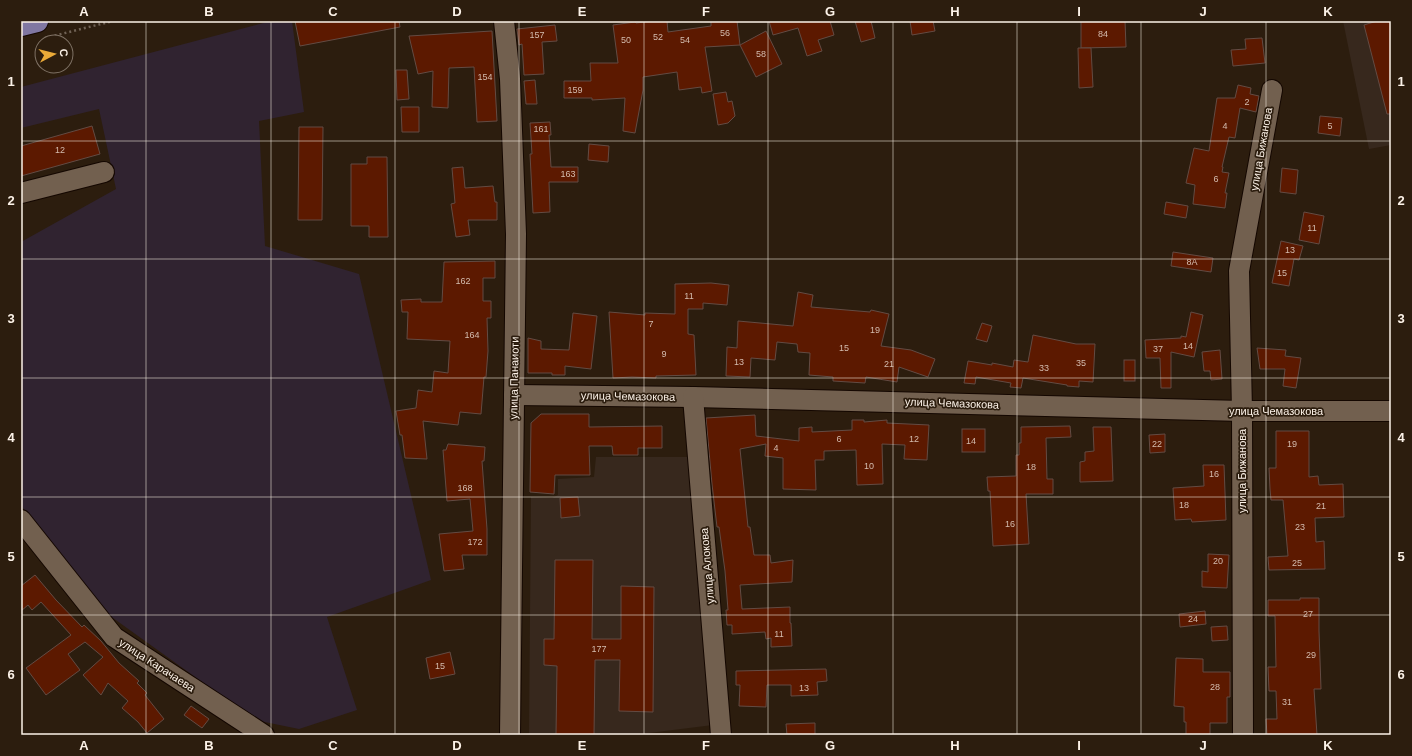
<svg xmlns="http://www.w3.org/2000/svg" width="1412" height="756" viewBox="0 0 1412 756" font-family="Helvetica,sans-serif">
	<style>
		.commercial { fill: #302330 }
		.education { fill: #37281d }
		.building { fill: #5c1900; stroke: #634b43 }
		.lines { fill: none; stroke-linecap: round; stroke-linejoin: round }
		.minor-casing { stroke: #140700; stroke-width: 22 }
		.major-casing { stroke: #140700; stroke-width: 24 }
		.path { stroke: #706255; stroke-width: 2.5; stroke-dasharray: 2 3; stroke-linecap: butt }
		.minor { stroke: #72604f; stroke-width: 20 }
		.major { stroke: #8077a2; stroke-width: 22 }
		.grid { fill: none; stroke: #fcf2e8; stroke-width: 1; stroke-opacity: 0.55 }
		.labels { text-anchor: middle; stroke-width: 3.5; stroke-linejoin: round; paint-order: stroke }
		.number-label { font-size: 9px; fill: #d4bcae }
		.street-label { font-size: 11px; fill: #fcf2e8; stroke: #2c1d0e }
		.neatline { fill: none; stroke: #fcf2e8; stroke-width: 1.5 }
		.grid-label { font-size: 13px; text-anchor: middle; font-weight: bold; fill: #fcf2e8 }
	</style>
	<rect width="100%" height="100%" fill="#2c1d0e"/>
	<polygon class="commercial" points="271,21 292,21 304,112 259,121 265,246 359,274 431,580 327,617 357,710 299,729 255,720 81,595 21,505 21,242 116,189 99,109 21,128 21,87"/>
	<g class="education">
		<polygon points="1343,21 1391,21 1391,145 1369,149"/>
		<polygon points="596,457 688,457 713,725 633,735 529,735 531,497 552,498 558,495 558,479 594,477"/>
	</g>
	<g class="building">
		<polygon points="295,21 399,21 400,27 300,46"/>
		<polygon points="654,21 667,21 668,32 711,26 711,21 737,21 740,45 705,47 712,91 702,93 701,87 679,90 677,72 643,77 643,90 635,133 623,131 625,98 592,100 592,98 564,98 564,81 591,81 590,63 618,63 613,25 635,22 636,23"/>
		<polygon points="769,21 830,21 834,35 818,40 822,51 807,56 798,28 773,35"/>
		<polygon points="855,21 871,21 875,38 861,42"/>
		<polygon points="910,21 933,21 935,31 912,35"/>
		<polygon points="1081,21 1125,21 1126,47 1081,48"/>
		<polygon points="1377,21 1391,21 1391,114 1387,114 1364,25"/>
		<polygon points="555,25 557,41 542,42 544,74 524,75 522,44 519,45 517,29"/>
		<polygon points="492,31 497,121 477,122 474,67 449,68 448,108 432,107 433,71 418,74 409,36"/>
		<polygon points="766,31 782,64 756,77 740,45"/>
		<polygon points="1262,38 1265,63 1233,66 1231,50 1246,49 1245,39"/>
		<polygon points="1078,48 1091,48 1093,87 1079,88"/>
		<polygon points="396,70 407,70 409,99 397,100"/>
		<polygon points="535,80 537,104 526,104 524,81"/>
		<polygon points="1238,85 1251,88 1250,94 1259,96 1256,112 1240,108 1235,138 1229,137 1222,167 1223,167 1222,172 1229,173 1225,193 1227,193 1225,208 1193,204 1195,185 1186,183 1194,148 1209,151 1217,98 1235,98"/>
		<polygon points="726,92 728,102 732,101 735,116 728,123 718,125 713,94"/>
		<polygon points="401,107 419,107 419,132 402,132"/>
		<polygon points="1320,116 1342,118 1340,136 1318,133"/>
		<polygon points="550,122 551,135 549,135 551,167 578,167 578,182 549,182 550,212 533,213 530,154 532,154 530,123"/>
		<polygon points="92,126 100,154 21,176 21,146"/>
		<polygon points="299,127 323,127 322,220 298,220"/>
		<polygon points="589,144 609,146 608,162 588,160"/>
		<polygon points="367,157 387,157 388,237 369,237 369,226 351,226 351,164 367,164"/>
		<polygon points="463,167 465,188 493,186 495,202 497,202 497,220 468,220 470,235 456,237 451,204 455,203 452,168"/>
		<polygon points="1282,168 1298,170 1296,194 1280,192"/>
		<polygon points="1166,202 1188,206 1186,218 1164,214"/>
		<polygon points="1304,212 1324,216 1319,244 1299,240"/>
		<polygon points="1281,241 1303,246 1299,260 1294,259 1289,286 1272,283"/>
		<polygon points="1173,252 1213,258 1211,272 1171,266"/>
		<polygon points="495,261 495,278 483,278 483,301 491,301 491,318 487,318 488,351 486,377 484,377 481,414 460,412 458,425 423,421 427,459 405,458 402,435 400,435 396,411 416,408 418,390 432,392 434,371 448,373 450,341 407,339 408,312 402,312 401,300 421,299 421,302 442,302 444,262"/>
		<polygon points="711,283 729,285 727,305 703,303 703,309 688,309 688,334 694,335 696,375 656,376 656,378 632,377 613,378 609,312 645,315 645,313 675,314 675,284"/>
		<polygon points="798,292 813,295 811,307 870,312 871,310 889,314 881,346 911,350 935,359 928,377 899,367 897,382 866,377 865,383 833,381 833,377 809,375 810,353 798,352 797,344 777,342 775,360 751,358 750,377 726,376 727,347 737,348 738,321 793,326"/>
		<polygon points="1191,312 1203,315 1194,357 1171,352 1171,388 1161,388 1160,358 1146,358 1145,340 1181,338 1181,336 1186,337"/>
		<polygon points="573,313 597,316 591,369 565,366 565,375 552,375 552,373 528,373 528,338 541,341 541,349 569,350"/>
		<polygon points="982,323 992,326 987,342 976,339"/>
		<polygon points="1033,335 1076,344 1095,344 1093,382 1079,381 1079,387 1067,386 1067,385 1023,378 1021,388 1010,387 1011,383 976,377 975,384 964,383 968,361 992,365 992,363 1013,367 1014,360 1028,362"/>
		<polygon points="1257,348 1286,350 1285,356 1301,358 1296,388 1283,386 1285,369 1260,369"/>
		<polygon points="1220,350 1222,379 1211,380 1210,371 1204,371 1202,352"/>
		<rect x="1124" y="360" width="11" height="21"/>
		<polygon points="541,414 589,414 589,427 662,426 662,448 638,448 638,455 613,455 612,446 589,446 590,475 555,475 554,494 530,492 531,423"/>
		<polygon points="755,415 756,436 799,441 799,428 812,427 812,432 852,430 852,420 864,420 864,422 887,420 887,423 929,425 927,460 904,459 905,445 882,444 883,484 857,485 856,450 824,451 824,460 815,460 816,490 783,489 783,458 765,456 766,444 740,449 748,527 750,527 754,555 770,555 771,563 793,560 792,582 740,585 742,609 790,607 790,623 791,623 792,646 771,647 771,638 766,639 765,632 732,634 732,625 727,625 726,610 728,610 725,571 719,527 717,527 712,484 706,418"/>
		<polygon points="1070,426 1071,437 1046,438 1047,479 1053,479 1053,494 1026,494 1029,544 993,546 990,491 988,491 987,477 1016,476 1016,455 1019,455 1019,443 1021,443 1021,427"/>
		<polygon points="1093,427 1111,427 1113,481 1080,482 1080,462 1085,461 1085,452 1094,451"/>
		<rect x="962" y="429" width="23" height="23"/>
		<polygon points="1276,431 1309,431 1309,477 1318,476 1319,485 1343,484 1344,517 1315,518 1316,542 1324,541 1325,569 1269,570 1268,557 1288,556 1283,500 1271,500 1270,489 1269,468 1276,468"/>
		<polygon points="1165,434 1165,452 1150,453 1149,435"/>
		<polygon points="448,444 485,447 484,461 482,461 487,529 487,555 462,555 464,569 444,571 439,534 473,531 470,499 447,501 443,450 446,450"/>
		<polygon points="1203,465 1224,465 1226,520 1192,522 1191,519 1175,520 1173,488 1204,486"/>
		<polygon points="578,497 580,516 561,518 560,498"/>
		<polygon points="1208,554 1229,555 1227,588 1202,587 1202,571 1208,572"/>
		<polygon points="555,560 593,560 592,639 621,639 621,586 654,587 653,712 619,711 620,660 595,660 594,735 556,735 557,666 544,665 544,639 554,639"/>
		<polygon points="35,575 56,600 82,627 84,625 101,641 119,663 139,681 137,683 147,693 145,695 164,719 147,733 138,722 122,708 128,701 108,683 101,695 83,675 103,657 85,642 68,654 80,670 46,695 26,668 71,635 41,602 32,610 28,605 21,611 21,586"/>
		<polygon points="1300,598 1319,598 1319,631 1321,689 1314,689 1317,735 1267,735 1266,719 1277,719 1276,691 1269,691 1268,667 1276,667 1275,616 1268,616 1268,600 1300,600"/>
		<polygon points="1205,611 1206,624 1180,627 1179,614"/>
		<polygon points="1227,626 1228,640 1212,641 1211,627"/>
		<polygon points="450,652 455,674 430,679 426,658"/>
		<polygon points="1176,658 1203,659 1203,672 1230,672 1230,697 1227,697 1227,723 1210,723 1210,735 1186,735 1186,722 1184,722 1184,707 1174,706"/>
		<polygon points="826,669 827,681 817,682 818,695 791,696 791,685 767,685 766,707 739,706 740,685 736,685 736,671"/>
		<polygon points="191,706 209,719 202,728 184,715"/>
		<polygon points="815,723 815,735 787,735 786,724"/>
	</g>
	<g class="lines">
		<defs>
			<g id="minor">
				<polyline points="504,21 510,79 516,234 510,735"/>
				<polyline points="21,193 104,172"/>
				<polyline points="514,395 693,397 1242,411 1391,411"/>
				<polyline points="693,397 721,735"/>
				<polyline points="21,520 114,637 264,735"/>
				<polyline points="1243,735 1242,411 1239,271 1272,90"/>
			</g>
			<polyline id="major" points="21,25 37,21"/>
		</defs>
		<use href="#minor" class="minor-casing"/>
		<use href="#major" class="major-casing"/>
		<polyline class="path" points="45,38 113,21"/>
		<use href="#minor" class="minor"/>
		<use href="#major" class="major"/>
	</g>
	<path class="grid" d="M146,21V735M271,21V735M395,21V735M519,21V735M644,21V735M768,21V735M893,21V735M1017,21V735M1141,21V735M1266,21V735M21,141H1391M21,259H1391M21,378H1391M21,497H1391M21,615H1391"/>
	<g class="labels">
		<g class="number-label">
			<text x="725" y="36">56</text>
			<text x="1103" y="37">84</text>
			<text x="537" y="38">157</text>
			<text x="658" y="40">52</text>
			<text x="626" y="43">50</text>
			<text x="685" y="43">54</text>
			<text x="761" y="57">58</text>
			<text x="485" y="80">154</text>
			<text x="575" y="93">159</text>
			<text x="1247" y="105">2</text>
			<text x="1225" y="129">4</text>
			<text x="1330" y="129">5</text>
			<text x="541" y="132">161</text>
			<text x="60" y="153">12</text>
			<text x="568" y="177">163</text>
			<text x="1216" y="182">6</text>
			<text x="1312" y="231">11</text>
			<text x="1290" y="253">13</text>
			<text x="1192" y="265">8А</text>
			<text x="1282" y="276">15</text>
			<text x="463" y="284">162</text>
			<text x="689" y="299">11</text>
			<text x="651" y="327">7</text>
			<text x="875" y="333">19</text>
			<text x="472" y="338">164</text>
			<text x="1188" y="349">14</text>
			<text x="844" y="351">15</text>
			<text x="1158" y="352">37</text>
			<text x="664" y="357">9</text>
			<text x="739" y="365">13</text>
			<text x="1081" y="366">35</text>
			<text x="889" y="367">21</text>
			<text x="1044" y="371">33</text>
			<text x="839" y="442">6</text>
			<text x="914" y="442">12</text>
			<text x="971" y="444">14</text>
			<text x="1157" y="447">22</text>
			<text x="1292" y="447">19</text>
			<text x="776" y="451">4</text>
			<text x="869" y="469">10</text>
			<text x="1031" y="470">18</text>
			<text x="1214" y="477">16</text>
			<text x="465" y="491">168</text>
			<text x="1184" y="508">18</text>
			<text x="1321" y="509">21</text>
			<text x="1010" y="527">16</text>
			<text x="1300" y="530">23</text>
			<text x="475" y="545">172</text>
			<text x="1218" y="564">20</text>
			<text x="1297" y="566">25</text>
			<text x="1308" y="617">27</text>
			<text x="1193" y="622">24</text>
			<text x="779" y="637">11</text>
			<text x="599" y="652">177</text>
			<text x="1311" y="658">29</text>
			<text x="440" y="669">15</text>
			<text x="1215" y="690">28</text>
			<text x="804" y="691">13</text>
			<text x="1287" y="705">31</text>
		</g>
		<g class="street-label">
			<text transform="translate(1261 149) rotate(-80)" y="4">улица Бижанова</text>
			<text transform="translate(514 378) rotate(-89)" y="4">улица Панаиоти</text>
			<text transform="translate(628 396) rotate(1)" y="4">улица Чемазокова</text>
			<text transform="translate(952 403) rotate(2)" y="4">улица Чемазокова</text>
			<text x="1276" y="415">улица Чемазокова</text>
			<text transform="translate(1242 471) rotate(-90)" y="4">улица Бижанова</text>
			<text transform="translate(707 566) rotate(-95)" y="4">улица Алокова</text>
			<text transform="translate(157 665) rotate(33)" y="4">улица Карачаева</text>
		</g>
	</g>
	<rect width="1412" height="756" fill="none" stroke="#2c1d0e" stroke-width="44"/>
	<g transform="translate(54 54) rotate(83)"><circle r="19" fill="#2c1d0e" stroke="#7f7265"/>
	<path d="M0-3L7 15L0 10L-7 15Z" fill="#eaaa38"/>
	<text y="-6" font-size="11" font-weight="bold" text-anchor="middle" fill="#fcf2e8">С</text>
	</g>
	<rect x="22" y="22" width="1368" height="712" class="neatline"/>
	<g class="grid-label">
		<text x="84" y="16">A</text>
		<text x="209" y="16">B</text>
		<text x="333" y="16">C</text>
		<text x="457" y="16">D</text>
		<text x="582" y="16">E</text>
		<text x="706" y="16">F</text>
		<text x="830" y="16">G</text>
		<text x="955" y="16">H</text>
		<text x="1079" y="16">I</text>
		<text x="1203" y="16">J</text>
		<text x="1328" y="16">K</text>
		<text x="11" y="86">1</text>
		<text x="1401" y="86">1</text>
		<text x="11" y="205">2</text>
		<text x="1401" y="205">2</text>
		<text x="11" y="323">3</text>
		<text x="1401" y="323">3</text>
		<text x="11" y="442">4</text>
		<text x="1401" y="442">4</text>
		<text x="11" y="561">5</text>
		<text x="1401" y="561">5</text>
		<text x="11" y="679">6</text>
		<text x="1401" y="679">6</text>
		<text x="84" y="750">A</text>
		<text x="209" y="750">B</text>
		<text x="333" y="750">C</text>
		<text x="457" y="750">D</text>
		<text x="582" y="750">E</text>
		<text x="706" y="750">F</text>
		<text x="830" y="750">G</text>
		<text x="955" y="750">H</text>
		<text x="1079" y="750">I</text>
		<text x="1203" y="750">J</text>
		<text x="1328" y="750">K</text>
	</g>
</svg>
